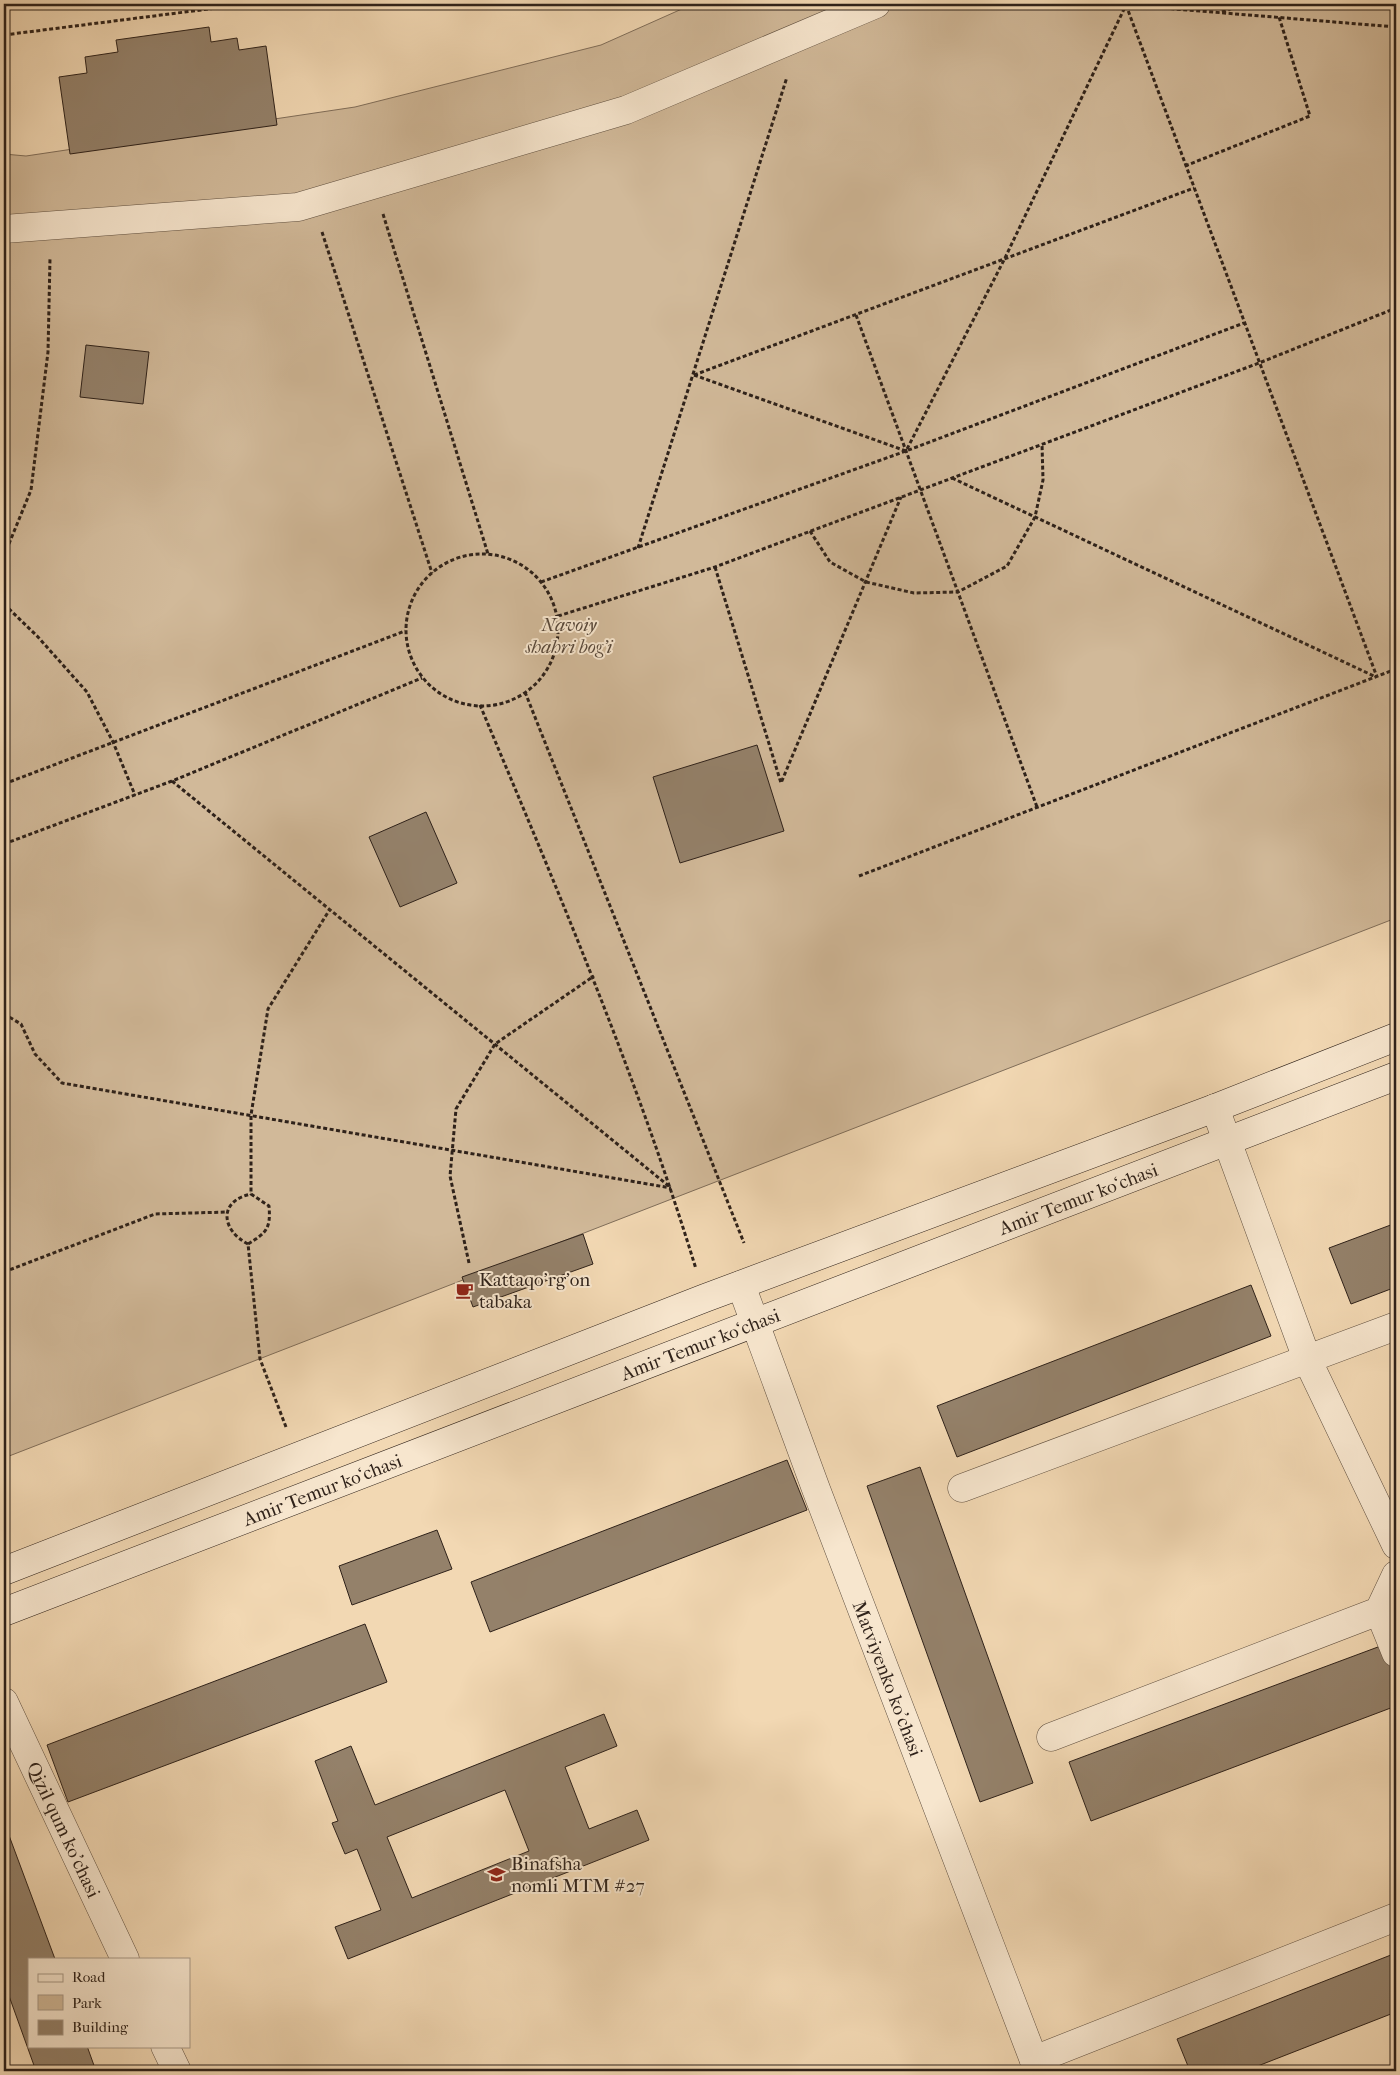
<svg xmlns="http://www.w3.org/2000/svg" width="1400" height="2075" viewBox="0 0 1400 2075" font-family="'IM FELL French Canon',serif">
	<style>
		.green { fill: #d1b999; stroke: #806e5a }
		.building { fill: #94816a; stroke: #2f221a; fill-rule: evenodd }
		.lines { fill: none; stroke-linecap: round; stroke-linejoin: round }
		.street-casing { stroke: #605040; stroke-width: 29 }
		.secondary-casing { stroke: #2f221a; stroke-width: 29 }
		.path { stroke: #2f221a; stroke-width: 3; stroke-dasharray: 4 2.5; stroke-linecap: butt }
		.street { stroke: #f7e6ce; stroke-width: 28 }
		.secondary { stroke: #f7e6ce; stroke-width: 28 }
		.labels { text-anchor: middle; stroke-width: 4; stroke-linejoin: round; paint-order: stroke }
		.park-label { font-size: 19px; font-style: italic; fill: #58483a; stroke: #f7e6ce }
		.street-label { font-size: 19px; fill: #2f221a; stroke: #f7e6ce }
		.poi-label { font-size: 19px; fill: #2f221a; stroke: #f7e6ce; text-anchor: start }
	</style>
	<rect width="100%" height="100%" fill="#f2d8b3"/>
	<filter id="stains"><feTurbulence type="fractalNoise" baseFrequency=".004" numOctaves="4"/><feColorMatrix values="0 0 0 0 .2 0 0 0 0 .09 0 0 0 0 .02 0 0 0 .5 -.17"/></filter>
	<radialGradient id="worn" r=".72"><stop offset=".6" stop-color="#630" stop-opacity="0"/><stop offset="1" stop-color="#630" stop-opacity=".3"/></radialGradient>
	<polygon class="green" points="693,4 1396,4 1396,918 4,1458 4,154 26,156 355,107 601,45"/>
	<g class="building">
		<polygon points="209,27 211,42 237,38 239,50 266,46 277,125 70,154 59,77 87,73 85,57 118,52 116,40"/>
		<polygon points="86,345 149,352 143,404 80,397"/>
		<polygon points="757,745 784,831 680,863 653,777"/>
		<polygon points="426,812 457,883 400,907 369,837"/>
		<polygon points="1396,1223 1396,1287 1351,1304 1329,1248"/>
		<polygon points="583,1234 593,1264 473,1307 462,1277"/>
		<polygon points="1251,1285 1271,1336 957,1457 937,1406"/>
		<polygon points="787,1460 807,1510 490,1632 471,1582"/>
		<polygon points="920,1467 1033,1783 980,1802 867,1486"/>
		<polygon points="437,1530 452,1569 352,1605 339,1566"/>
		<polygon points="365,1624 387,1682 68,1802 47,1745"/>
		<polygon points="1386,1644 1396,1672 1396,1706 1091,1821 1069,1762"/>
		<path d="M604,1714L617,1746L565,1767L589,1829L637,1810L649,1840L348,1959L335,1927L381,1910L357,1849L345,1854L332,1823L338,1821L315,1761L351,1746L375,1805ZM505,1790L529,1851L412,1898L387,1837Z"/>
		<polygon points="4,1822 55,1959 29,1959 29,2046 87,2046 96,2071 36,2071 4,1982"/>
		<polygon points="1396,1953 1396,2012 1245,2071 1190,2071 1177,2039"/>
	</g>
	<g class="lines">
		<defs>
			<g id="street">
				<polyline points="4,229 298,207 626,110 876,4"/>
				<polyline points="1215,1108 1307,1359 1396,1545"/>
				<path id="s1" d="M741,1285L816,1489L1038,2071"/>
				<polyline points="962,1488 1396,1326"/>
				<polyline points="1379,1611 1396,1653"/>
				<path id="s2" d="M4,1702L125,1959"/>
				<polyline points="1051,1737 1379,1611 1396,1575"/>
				<polyline points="165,2046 177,2071"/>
				<polyline points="1034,2060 1396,1917"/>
			</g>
			<g id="secondary">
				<polyline points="4,1571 705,1298 1215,1108 1396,1037"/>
				<path id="s3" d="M4,1612L1396,1076"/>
			</g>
		</defs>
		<use href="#street" class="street-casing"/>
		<use href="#secondary" class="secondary-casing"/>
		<g class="path">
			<polyline points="1126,5 1377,677"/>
			<polyline points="1222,12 1243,4"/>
			<polyline points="4,35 248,4"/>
			<polyline points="1185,166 1310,116 1279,17"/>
			<polyline points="383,214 488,554"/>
			<polyline points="322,232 432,573"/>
			<polyline points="856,315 1037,807"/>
			<polyline points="694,375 906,451 1004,260 1126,5 1396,27"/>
			<polyline points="694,375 1194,188"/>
			<polyline points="952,478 1376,677"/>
			<polyline points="810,531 830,562 866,582 914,593 958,592 1007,566 1035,517 1043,480 1042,444"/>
			<polyline points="638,548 787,77"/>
			<circle cx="482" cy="630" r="76"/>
			<polyline points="4,556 31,490 48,352 50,258"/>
			<polyline points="715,567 781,783 901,497"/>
			<polyline points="541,582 906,451 1244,323"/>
			<polyline points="4,604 38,637 87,692 113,742 135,795"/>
			<polyline points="558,616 715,567 1259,363 1396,308"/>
			<polyline points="525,692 744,1243"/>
			<path d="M480,705C558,891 637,1076 696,1269"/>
			<polyline points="172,781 670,1187"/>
			<polyline points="4,784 405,631"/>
			<polyline points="4,844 172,781 422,678"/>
			<polyline points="859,876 1396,669"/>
			<polyline points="4,1014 21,1024 35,1054 62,1083 671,1188"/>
			<path d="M248,1244C221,1230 218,1201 251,1194"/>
			<polyline points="469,1263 450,1176 456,1109 495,1044 594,976"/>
			<polyline points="4,1272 155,1214 228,1212"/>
			<path d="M286,1427L260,1359L248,1244C266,1233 271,1229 269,1206L251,1194V1115L268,1009L330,909"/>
		</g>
		<use href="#street" class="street"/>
		<use href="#secondary" class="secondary"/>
	</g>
	<defs>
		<symbol id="cafe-bare" viewBox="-9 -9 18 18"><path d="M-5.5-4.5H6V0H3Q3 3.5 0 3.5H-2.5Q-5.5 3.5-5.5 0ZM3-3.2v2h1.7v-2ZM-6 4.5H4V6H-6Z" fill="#8f2418" stroke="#f7e6ce" stroke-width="2.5" paint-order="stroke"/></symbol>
		<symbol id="school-bare" viewBox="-9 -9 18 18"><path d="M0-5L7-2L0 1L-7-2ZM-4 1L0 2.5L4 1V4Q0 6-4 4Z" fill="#8f2418" stroke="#f7e6ce" stroke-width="2.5" paint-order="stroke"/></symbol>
	</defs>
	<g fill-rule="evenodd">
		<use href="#cafe-bare" x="452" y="1278" width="25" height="25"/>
		<use href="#school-bare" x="484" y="1862" width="25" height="25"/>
	</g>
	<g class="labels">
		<g class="park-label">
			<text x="569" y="631">Navoiy<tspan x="569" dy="22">shahri bog'i</tspan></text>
		</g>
		<g class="street-label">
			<text dy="7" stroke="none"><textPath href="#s3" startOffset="1151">Amir Temur ko‘chasi</textPath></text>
			<text dy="7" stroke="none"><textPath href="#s3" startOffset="746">Amir Temur ko‘chasi</textPath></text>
			<text dy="7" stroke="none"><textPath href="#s3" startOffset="341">Amir Temur ko‘chasi</textPath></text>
			<text dy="7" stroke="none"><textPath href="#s1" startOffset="420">Matviyenko ko'chasi</textPath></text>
			<text dy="7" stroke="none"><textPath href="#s2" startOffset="141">Qizil qum ko'chasi</textPath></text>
		</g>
		<g class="poi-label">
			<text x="479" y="1286">Kattaqo'rg'on<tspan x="479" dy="22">tabaka</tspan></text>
			<text x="511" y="1870">Binafsha<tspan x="511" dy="22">nomli MTM #27</tspan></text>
		</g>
	</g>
	<rect width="1400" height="2075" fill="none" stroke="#f2d8b3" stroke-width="20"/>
	<rect x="5" y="5" width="1390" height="2065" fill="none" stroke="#2f221a" stroke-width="2.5"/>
	<rect x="10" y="10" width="1380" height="2055" fill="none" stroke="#2f221a"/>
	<rect x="28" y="1958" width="162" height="90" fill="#f7e6ce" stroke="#a79886"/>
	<rect x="38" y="1974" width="25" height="8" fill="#f7e6ce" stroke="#a79886"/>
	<text x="72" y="1982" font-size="15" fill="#2f221a">Road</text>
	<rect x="38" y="1995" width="25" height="15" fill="#d1b999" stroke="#a79886"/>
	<text x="72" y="2008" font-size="15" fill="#2f221a">Park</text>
	<rect x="38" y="2020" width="25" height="15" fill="#94816a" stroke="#a79886"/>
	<text x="72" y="2032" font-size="15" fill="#2f221a">Building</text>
	<rect width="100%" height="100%" filter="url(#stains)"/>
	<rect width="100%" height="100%" fill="url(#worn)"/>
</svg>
